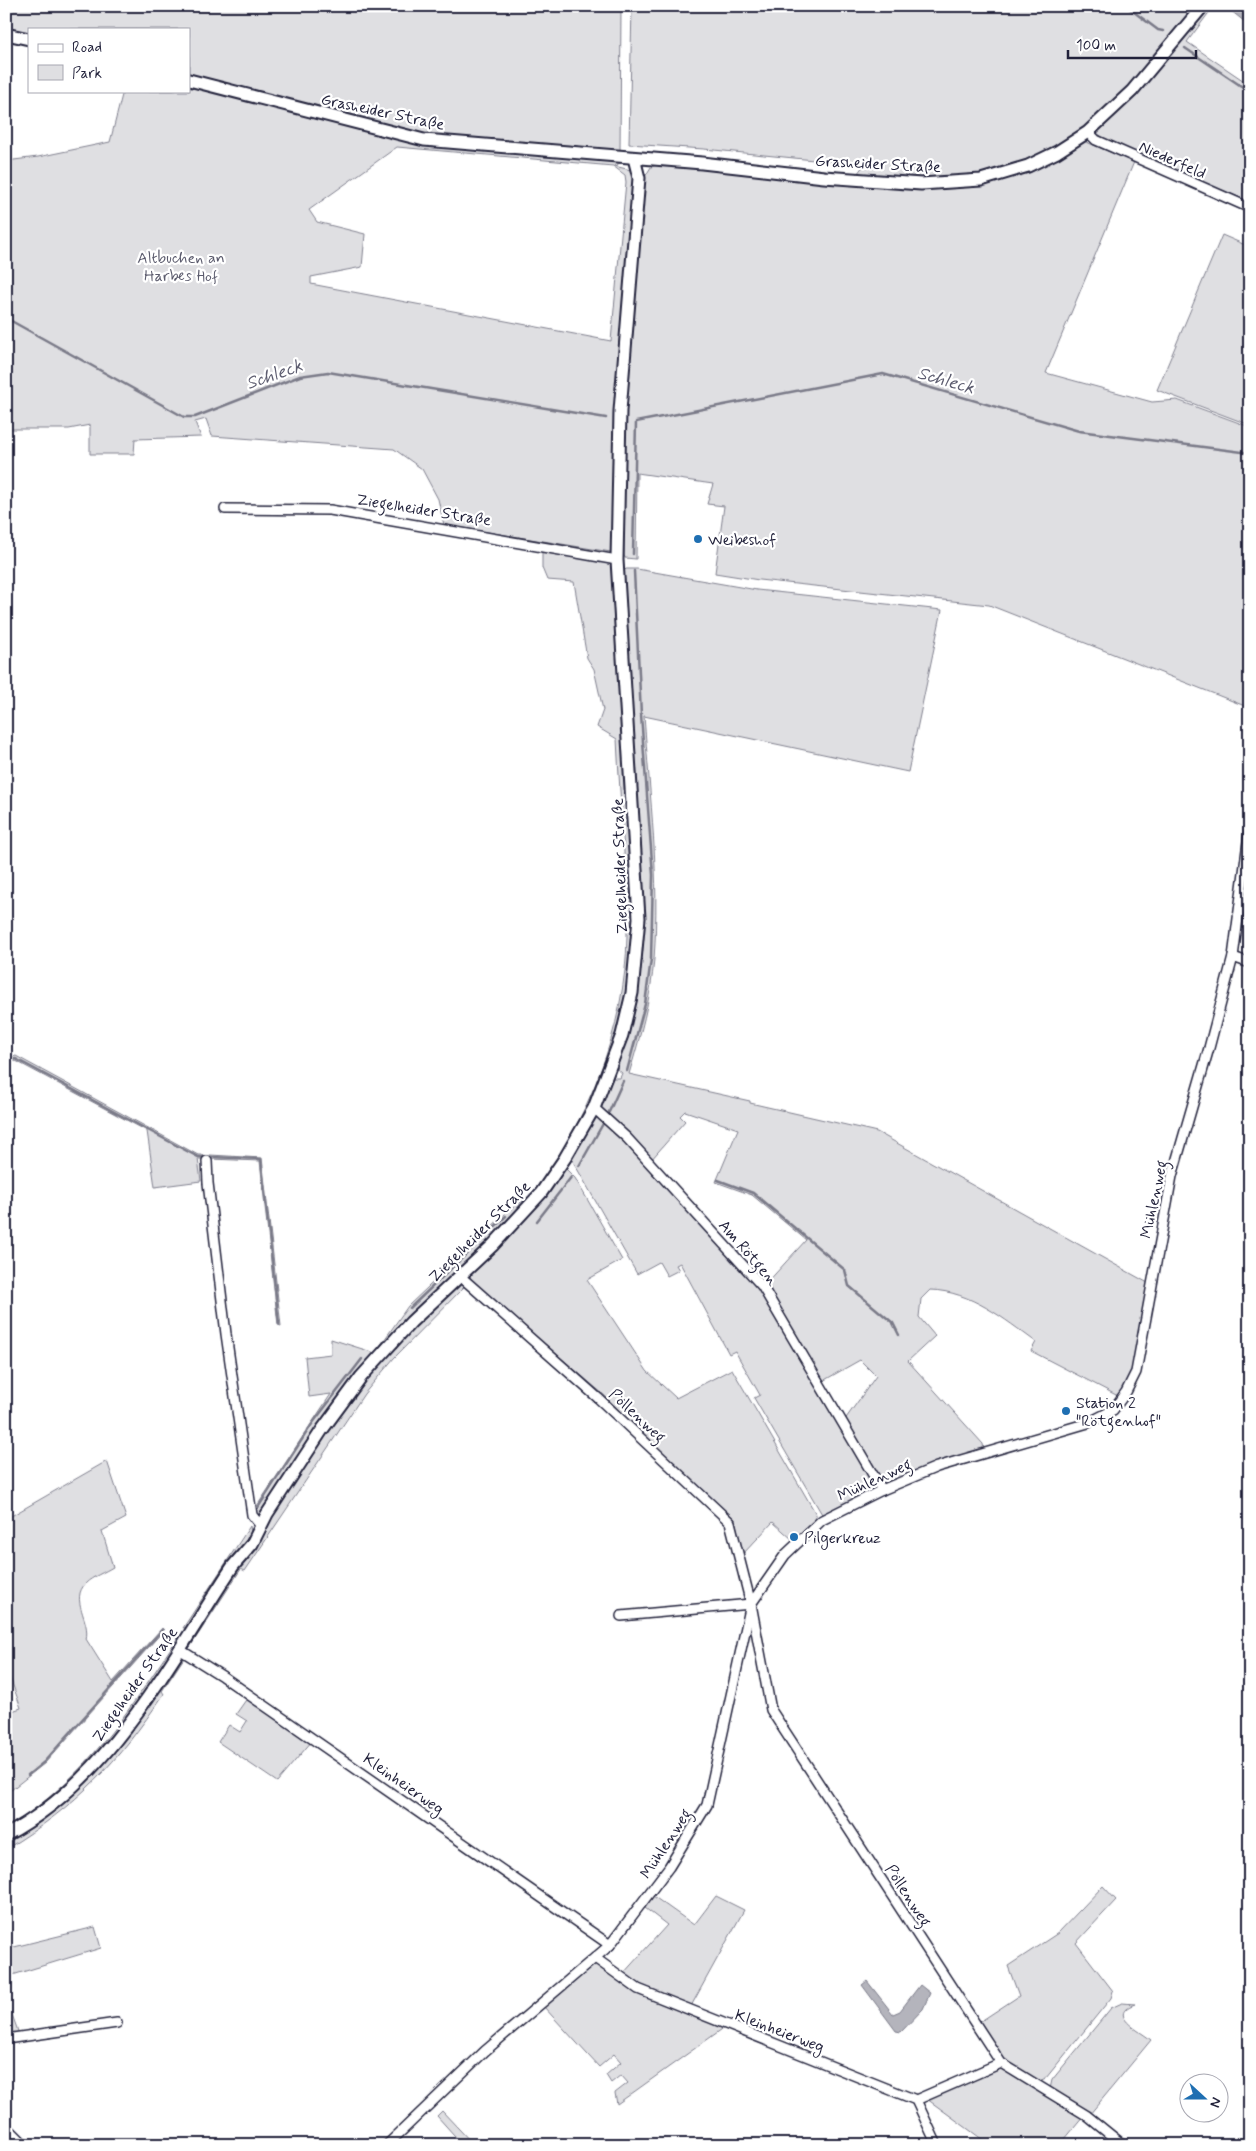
<svg xmlns="http://www.w3.org/2000/svg" width="1256" height="2151" viewBox="0 0 1256 2151" font-family="Mynerve,sans-serif">
	<style>
		.green { fill: #dfdfe2; stroke: #80808e; fill-rule: evenodd }
		.water { fill: #b4b4bc; stroke: #7a7a88 }
		.lines { fill: none; stroke-linecap: round; stroke-linejoin: round }
		.stream { stroke: #7a7a88; stroke-width: 2.5 }
		.minor-casing { stroke: #22223b; stroke-width: 12 }
		.tertiary-casing { stroke: #22223b; stroke-width: 15 }
		.minor { stroke: #fff; stroke-width: 9 }
		.tertiary { stroke: #fff; stroke-width: 11 }
		.poi-dot { fill: #1f6fb2; stroke: #fff; stroke-width: 2 }
		.labels { text-anchor: middle; stroke-width: 4.5; stroke-linejoin: round; paint-order: stroke }
		.street-label { font-size: 16px; fill: #22223b; stroke: #fff }
		.park-label { font-size: 16px; fill: #5b5b6d; stroke: #fff }
		.poi-label { font-size: 16px; fill: #22223b; stroke: #fff; text-anchor: start }
		.water-label { font-size: 18px; font-style: italic; fill: #5c5c6f; stroke: #fff }
	</style>
	<rect width="100%" height="100%" fill="#fff"/>
	<filter id="ink" filterUnits="userSpaceOnUse"><feTurbulence type="fractalNoise" baseFrequency=".02" numOctaves="2"/><feDisplacementMap in="SourceGraphic" scale="10" xChannelSelector="R" yChannelSelector="G"/><feConvolveMatrix kernelMatrix="1 2 1 2 8 2 1 2 1" color-interpolation-filters="sRGB"/></filter>
	<g filter="url(#ink)">
		<g class="green">
			<polygon points="6,6 621,6 620,152 435,138 189,78 189,29 29,29 29,38 6,32"/>
			<path d="M632,6H1196C1175,33 1155,61 1132,86C1087,137 1020,175 952,179C920,180 888,176 857,174L864,165L704,149L629,144Z"/>
			<polygon points="1208,6 1214,6 1187,42 1250,85 1250,202 1109,142 1097,133 1128,103"/>
			<path d="M189,85L422,142L615,162L620,163L614,166L631,170L634,181L619,342L616,413L614,545L611,552L444,525L438,499L422,469L394,449L212,436L206,419L195,422L201,437L135,439L134,454H90V425L69,429H6V161L38,157L110,142L123,91H189ZM397,147L613,166L625,175L626,182L611,341L311,284V277L362,267L365,234L317,222L309,210Z"/>
			<polygon points="1084,141 1134,162 1046,373 1152,402 1177,400 1250,427 1250,708 989,605 759,580 715,573 724,506 707,504 713,484 637,473 636,559 625,558 624,555 623,440 643,180 651,167 660,164 978,184 1055,158"/>
			<polygon points="1222,235 1250,247 1250,425 1157,390"/>
			<path d="M542,550L609,562L615,570L633,911C633,992 614,1070 571,1140C559,1159 545,1178 532,1196L531,1195C587,1124 626,1028 627,936C627,871 620,804 617,739L597,727L603,710L594,669L587,658L574,582L547,580L542,568Z"/>
			<path d="M626,569H637L757,590L942,610L908,772L644,716C650,797 660,879 654,959C651,998 640,1037 629,1074L750,1101V1103L877,1132L1148,1283C1141,1318 1139,1369 1118,1396L1031,1351L1036,1342C1004,1319 971,1291 930,1290L921,1299L919,1317L935,1336L908,1361L983,1444L984,1450L885,1484L882,1482L844,1421L876,1376L860,1360L821,1382L765,1285L806,1240L752,1195L716,1182L738,1129L685,1111L680,1116L685,1121L651,1160L599,1107L613,1078H620L622,1073L617,1069L625,1039L641,950L622,573Z"/>
			<polygon points="16,1056 198,1155 204,1155 204,1159 198,1159 201,1181 155,1187 147,1131 16,1061 6,1064 6,1059"/>
			<polygon points="595,1117 603,1119 625,1140 758,1285 876,1489 823,1516 754,1398 760,1395 735,1351 729,1354 680,1263 676,1265 679,1270 667,1276 659,1262 637,1274 571,1158"/>
			<polygon points="210,1155 262,1158 281,1326 278,1325 260,1161 210,1159"/>
			<polygon points="564,1167 575,1178 622,1260 587,1280 647,1371 676,1398 732,1369 816,1514 816,1519 793,1540 773,1522 742,1555 735,1519 684,1475 604,1395 472,1281 469,1274"/>
			<polygon points="527,1198 527,1203 507,1226 422,1306 260,1517 257,1516 255,1509 331,1394 309,1397 305,1357 331,1354 331,1339 375,1353 408,1306 508,1211"/>
			<path d="M458,1283L465,1286L394,1358L364,1394L245,1571L241,1569L188,1650L186,1644C244,1557 298,1465 363,1382C391,1346 425,1315 458,1283Z"/>
			<path d="M107,1461L126,1518L102,1531L113,1567C105,1572 92,1577 86,1583C69,1600 91,1620 86,1639L113,1682L162,1628L164,1630L45,1763L6,1794V1713L21,1708L6,1666V1519Z"/>
			<polygon points="250,1526 251,1532 247,1542 188,1627 183,1628"/>
			<path d="M179,1636L181,1638L114,1737L64,1790L6,1831V1827C21,1820 34,1809 47,1799C103,1753 139,1695 179,1636Z"/>
			<path d="M179,1655H186L162,1691L164,1694C117,1763 78,1805 6,1849V1839L66,1798Z"/>
			<polygon points="248,1697 312,1741 277,1782 218,1742 229,1725 240,1732 247,1721 236,1714"/>
			<polygon points="1103,1886 1116,1900 1076,1943 1113,1991 1111,1998 1046,2078 1039,2081 1002,2059 978,2023 1019,1996 1008,1966 1058,1933"/>
			<polygon points="653,1896 694,1925 716,1896 744,1910 690,2008 641,1988 622,1975 667,1925 645,1908"/>
			<polygon points="95,1927 101,1948 6,1977 6,1949"/>
			<polygon points="595,1962 638,1992 725,2027 617,2104 615,2093 628,2083 621,2075 611,2083 606,2075 621,2062 614,2054 599,2067 543,2006"/>
			<polygon points="6,1998 19,2034 6,2036"/>
			<path d="M1122,2003L1135,2004C1105,2015 1141,2031 1151,2040L1090,2114L1050,2089L1052,2080L1111,2008Z"/>
			<polygon points="1001,2066 1083,2117 1060,2145 990,2145 927,2099"/>
			<polygon points="442,2111 474,2145 463,2145 437,2116"/>
		</g>
		<g class="water">
			<polygon points="1225,6 1250,6 1250,26"/>
			<polygon points="867,1981 893,2014 900,2011 920,1985 930,1993 923,2009 901,2032 896,2031 862,1985"/>
		</g>
		<g class="lines">
			<g class="stream">
				<polyline points="1126,6 1158,30 1163,31"/>
				<polyline points="1185,48 1250,92"/>
				<polyline points="6,318 184,417 195,417 300,376 328,372 606,418"/>
				<polyline points="633,554 636,422 883,374 1079,431 1250,453"/>
				<polyline points="6,1061 16,1059 198,1157 203,1157"/>
				<polyline points="627,1071 645,1004 651,959 653,875 641,715 634,571"/>
				<polyline points="609,1112 623,1081"/>
				<polyline points="211,1157 261,1159 279,1324"/>
				<polyline points="579,1166 604,1122"/>
				<polyline points="718,1180 753,1193 845,1270 849,1286 893,1323 899,1335"/>
				<polyline points="537,1221 572,1176"/>
				<polyline points="410,1308 506,1216"/>
				<polyline points="257,1509 312,1424 362,1359"/>
				<polyline points="28,1775 44,1762 162,1630"/>
			</g>
			<defs>
				<g id="minor">
					<polyline points="1088,132 1096,140 1250,208"/>
					<polyline points="225,509 330,510 617,560"/>
					<polyline points="1233,957 1250,963"/>
					<polyline points="594,1108 627,1138 762,1286 882,1490"/>
					<polyline points="207,1161 208,1183 226,1334 252,1515 260,1525"/>
					<polyline points="460,1276 598,1398 730,1522 751,1604 771,1710 1001,2063 1086,2115 1123,2145"/>
					<polyline points="621,1616 751,1604"/>
					<polyline points="179,1649 222,1676 610,1945"/>
					<polyline points="595,1958 638,1989 916,2100 937,2145"/>
					<polyline points="6,2039 117,2023"/>
					<polyline points="916,2100 1001,2063"/>
					<polyline points="6,2126 25,2145"/>
					<polyline points="387,2145 485,2051 610,1945 669,1867 707,1805 751,1604 785,1555 822,1520 882,1490 937,1467 1088,1423 1113,1410 1126,1392 1136,1372 1172,1176 1209,1048 1233,957 1250,826"/>
				</g>
				<g id="tertiary">
					<polyline points="6,34 29,39"/>
					<polyline points="189,80 424,140 702,163 824,177 921,184 981,180 1028,166 1057,152 1088,132 1132,91 1203,6"/>
					<path d="M6,1835C110,1780 170,1661 233,1566L252,1544L267,1514L322,1430L361,1377L411,1322L493,1245L541,1193L565,1158L594,1108L622,1035L632,993L639,918L617,560L620,411L639,178L634,158"/>
				</g>
			</defs>
			<use href="#minor" class="minor-casing"/>
			<use href="#tertiary" class="tertiary-casing"/>
			<use href="#minor" class="minor"/>
			<use href="#tertiary" class="tertiary"/>
		</g>
	</g>
	<g class="poi-dot">
		<circle cx="698" cy="539" r="5"/>
		<circle cx="1066" cy="1411" r="5"/>
		<circle cx="794" cy="1537" r="5"/>
	</g>
	<g class="labels">
		<g class="street-label">
			<text transform="translate(383 111) rotate(12)" y="6">Grasheider Straße</text>
			<text transform="translate(1173 159) rotate(24)" y="6">Niederfeld</text>
			<text transform="translate(878 163) rotate(3)" y="6">Grasheider Straße</text>
			<text transform="translate(424 509) rotate(9)" y="6">Ziegelheider Straße</text>
			<text transform="translate(619 866) rotate(-92)" y="6">Ziegelheider Straße</text>
			<text transform="translate(1153 1199) rotate(-78)" y="6">Mühlenweg</text>
			<text transform="translate(479 1231) rotate(-45)" y="6">Ziegelheider Straße</text>
			<text transform="translate(749 1252) rotate(49)" y="6">Am Rötgen</text>
			<text transform="translate(638 1415) rotate(43)" y="6">Pöllenweg</text>
			<text transform="translate(874 1479) rotate(-25)" y="6">Mühlenweg</text>
			<text transform="translate(134 1684) rotate(-55)" y="6">Ziegelheider Straße</text>
			<text transform="translate(404 1783) rotate(35)" y="6">Kleinheierweg</text>
			<text transform="translate(665 1843) rotate(-57)" y="6">Mühlenweg</text>
			<text transform="translate(909 1895) rotate(57)" y="6">Pöllenweg</text>
			<text transform="translate(780 2030) rotate(21)" y="6">Kleinheierweg</text>
		</g>
		<g class="park-label">
			<text x="181" y="263">Altbuchen an<tspan x="181" dy="18">Harbes Hof</tspan></text>
		</g>
		<g class="poi-label">
			<text x="708" y="545">Weibeshof</text>
			<text x="1076" y="1408">Station 2<tspan x="1076" dy="18">"Rötgenhof"</tspan></text>
			<text x="804" y="1543">Pilgerkreuz</text>
		</g>
		<g class="water-label">
			<text transform="translate(274 374) rotate(-19)" y="6">Schleck</text>
			<text transform="translate(946 380) rotate(16)" y="6">Schleck</text>
		</g>
	</g>
	<rect width="1256" height="2151" fill="none" stroke="#fff" stroke-width="25"/>
	<rect x="12" y="12" width="1231" height="2126" fill="none" stroke="#22223b" stroke-width="2" filter="url(#ink)"/>
	<rect x="28" y="28" width="162" height="65" fill="#ffffff" stroke="#a7a7b1"/>
	<rect x="38" y="44" width="25" height="8" fill="#ffffff" stroke="#a7a7b1"/>
	<text x="72" y="52" font-size="15" fill="#22223b">Road</text>
	<rect x="38" y="65" width="25" height="15" fill="#dfdfe2" stroke="#a7a7b1"/>
	<text x="72" y="78" font-size="15" fill="#22223b">Park</text>
	<g transform="translate(1204 2098) rotate(111)"><circle r="24" fill="#ffffff" stroke="#a7a7b1"/>
	<path d="M0-4L9 19L0 12L-9 19Z" fill="#1f6fb2"/>
	<text y="-8" font-size="14" font-weight="bold" text-anchor="middle" fill="#22223b">N</text>
	</g>
	<path d="M1068 50v8h128v-8" fill="none" stroke="#22223b" stroke-width="2.5"/>
	<text x="1076" y="50" font-size="15" fill="#22223b" stroke="#ffffff" stroke-width="4" paint-order="stroke">100 m</text>
</svg>
